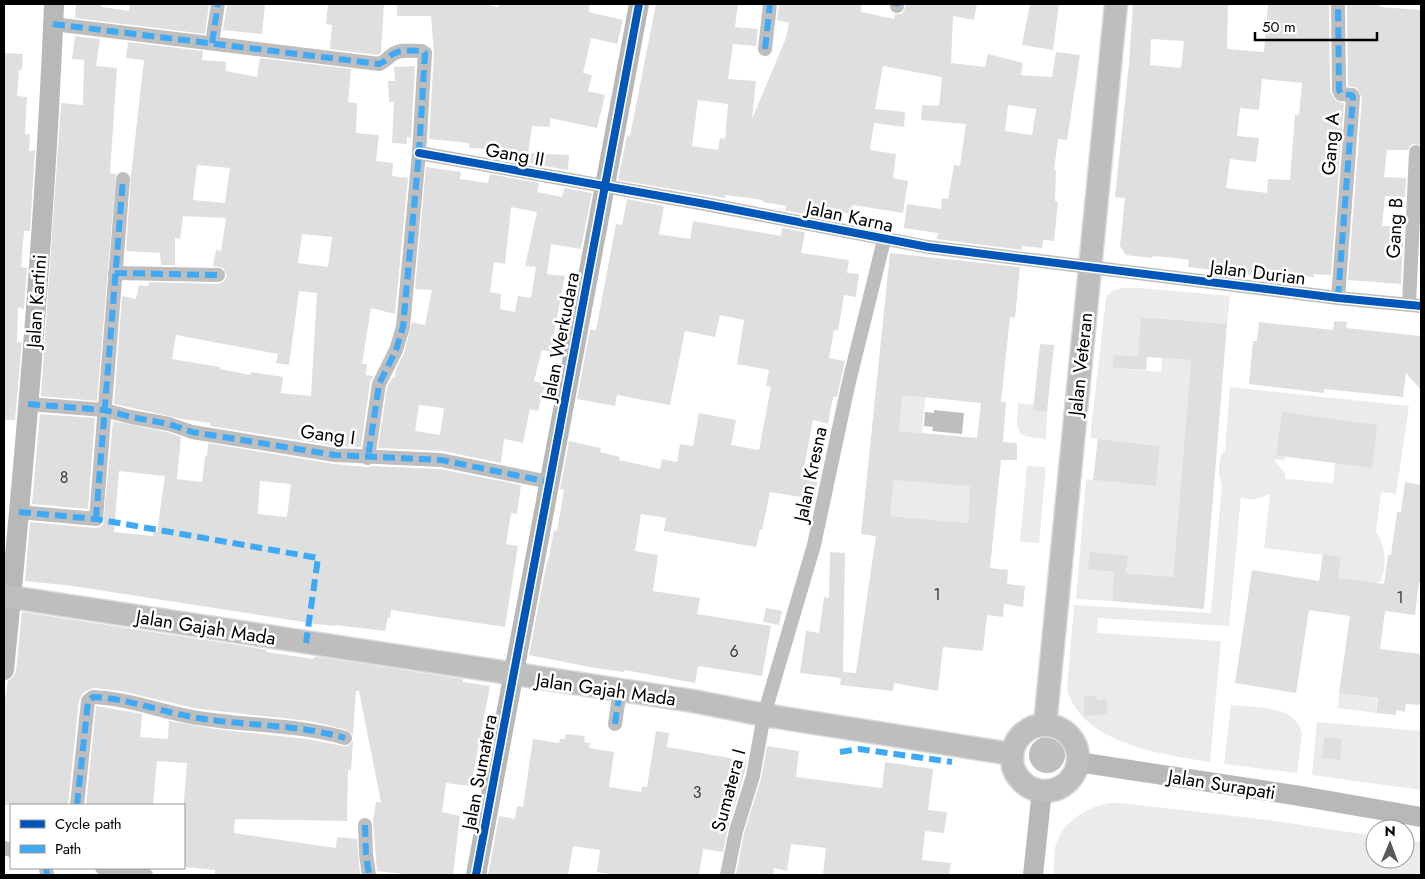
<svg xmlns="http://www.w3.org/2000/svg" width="1425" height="879" viewBox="0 0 1425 879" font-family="Jost,sans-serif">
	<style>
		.green { fill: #ebebeb; fill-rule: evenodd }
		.water { fill: #bebebe }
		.building { fill: #dfdfdf; fill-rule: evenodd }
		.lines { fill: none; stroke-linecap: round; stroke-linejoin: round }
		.primary-casing { stroke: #dbdbdb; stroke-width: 25 }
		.street { stroke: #bebebe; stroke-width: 14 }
		.secondary { stroke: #b8b8b8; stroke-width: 20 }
		.primary { stroke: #bebebe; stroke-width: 22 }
		.quiet { stroke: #3fa9f5; stroke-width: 6; stroke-dasharray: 12 6; stroke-linecap: butt }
		.cycleway-casing { stroke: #fff; stroke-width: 11 }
		.cycleway { stroke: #0057b8; stroke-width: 8 }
		.labels { text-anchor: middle; stroke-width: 5; stroke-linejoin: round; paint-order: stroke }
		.number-label { font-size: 16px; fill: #383838 }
		.street-label { font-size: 19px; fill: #000; stroke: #fff }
	</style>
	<rect width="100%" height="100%" fill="#fff"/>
	<g class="green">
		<path d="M1141,288L1230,296L1227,324L1142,317L1138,356L1113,355V368L1161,372L1162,358L1191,360L1173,577L1126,573L1128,556L1089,570L1114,572L1112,601L1076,599L1086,479L1156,486L1160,446L1090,438L1106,298C1112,285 1129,288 1141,288Z"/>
		<path d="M1230,387L1409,406L1396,494L1381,492L1376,532C1386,546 1387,566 1381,581L1372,584L1338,578L1341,557L1264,548L1270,494C1260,498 1251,502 1241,497L1229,626L1098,618L1097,633L1221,641L1210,762C1164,755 1079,743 1067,688L1074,605L1211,613L1222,484C1217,475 1219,463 1222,453L1225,452ZM1286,457L1335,463L1333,483L1285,479V473L1274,460H1284Z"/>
		<polygon points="904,388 926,390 922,433 919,433 970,486 968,523 890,516"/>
		<polygon points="1018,403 1034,405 1034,411 1047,412 1046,439 1028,437 1020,434 1017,424"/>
		<polygon points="1027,466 1046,467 1039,543 1020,542"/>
		<polygon points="1339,693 1377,698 1376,713 1338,708"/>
		<path d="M1231,705C1254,708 1295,704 1302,733L1297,773L1224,764Z"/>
		<polygon points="1317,722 1420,731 1421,732 1421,790 1312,775"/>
		<path d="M1110,803H1121L1268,820L1375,836V859H1405V840L1421,842V875H1053C1054,866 1054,857 1055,848C1060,823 1088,806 1110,803Z"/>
	</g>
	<g class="water">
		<polygon points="934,410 964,413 962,434 932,431 933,427 924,426 925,412 934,413"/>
		<circle cx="1047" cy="755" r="18"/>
	</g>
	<g class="building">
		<polygon points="76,4 101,4 102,7 129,11 130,4 209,4 205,34 75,18"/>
		<polygon points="227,4 265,4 262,34 223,30"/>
		<polygon points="328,4 384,4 381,53 378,55 330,49 332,25 326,24"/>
		<polygon points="397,4 483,4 498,7 500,4 590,4 589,12 623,20 617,44 591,38 583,73 592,75 588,91 605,95 597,128 550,118 550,127 532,126 528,153 569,155 568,170 492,157 493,149 469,148 469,143 429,139 434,54 431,16 397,16"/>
		<path d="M656,4H738L735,27L758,29L756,46L733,44L728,79L756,81L752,119L786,38L789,23L777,20L779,4H862L861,12L894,19L895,14H901L904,11L906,4H977L974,20L953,16L951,63L985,67L988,54L1023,63L1021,75L1052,77L1056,52L1080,55L1067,140L1058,139L1054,170H1056L1055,201L1058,202L1054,241L1043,240L1042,248L1022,246V250L937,239L938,233L904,228L907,204L941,209L942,198L948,199L954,165L960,166L966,124L921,120L922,105L939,106L942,77L883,66L875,109L905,112L904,127L874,123L870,150L896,154L893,178L908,181L903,213L853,205L850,214L830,210L829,214L808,210L807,215L785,210L786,206L763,202V200L726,195L725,198L618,180L627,135L630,136ZM698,100L728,104L725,139L720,138L718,150L692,146ZM1008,105L1036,109L1032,135L1005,131Z"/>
		<polygon points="1030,4 1059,4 1053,50 1022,45"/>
		<path d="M1133,4H1228L1227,49L1264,52L1268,4H1329L1330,91L1336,101L1344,103L1331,275L1314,274V277L1278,274L1277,278L1188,267L1189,260L1174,258L1153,256L1152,258L1126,255L1120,246L1125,198L1115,197L1129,63ZM1151,39L1184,41L1181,68L1150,65ZM1262,79L1302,83L1299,115L1295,114L1290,180L1268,179L1267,193L1226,188L1230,159L1256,162L1259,138L1237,136L1240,108L1259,110Z"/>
		<polygon points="1347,4 1378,4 1380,7 1421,10 1421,145 1412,144 1408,150 1387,150 1384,177 1406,178 1405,197 1385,196 1382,226 1404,226 1401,284 1348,280 1362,98 1357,88 1348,86"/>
		<polygon points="75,36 100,39 96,66 117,68 110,173 116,174 97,401 41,396 61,103 83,105 84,60 72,59"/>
		<path d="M128,42L203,51L202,60L226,62V71L257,77L260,58L351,69L348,102L357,103L356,133L379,135L376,161L393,163L392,176L408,178L395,314L371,308L362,364H367L366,375L373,376L370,383L361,447L336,446L210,426V423L182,419L114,404L122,296L136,299L139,285L148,286L149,282L218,284L223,282L227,276L223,268L213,266L216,250L221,251L226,218L183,216L180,239L175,238V265H161L160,253L126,251L131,175L144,60L126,58ZM197,165L230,168L225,203L193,200ZM302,234L332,237L328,267L298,263ZM299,291L317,293L311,396L281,393L283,377L251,372V375L220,369V367L172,359L176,335L278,354L276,363L289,365Z"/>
		<polygon points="4,53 23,54 22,70 19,70 17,96 27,97 25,134 30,134 29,151 35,150 30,231 24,231 21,267 27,268 24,309 18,307 17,342 22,342 15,420 4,420"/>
		<polygon points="415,66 411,138 407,137 407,144 392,143 394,102 389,102 388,81 395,81 394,67"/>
		<path d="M426,167L461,172L460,179L488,183L490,174L539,183L537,192L562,197L564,188L592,193L581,249L551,244L547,274L565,276L553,338L560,339L557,353L542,350L534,381L545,384L538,411L530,409L523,443L504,439L501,463L443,451L378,448L387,387L392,378H395L396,369L404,353L412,322L425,325L432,290L415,289ZM511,207L537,212L525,266L536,267L531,298L518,296L515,312L500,309L501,294L490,292L494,262L505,264ZM419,405L444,408L440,435L415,431Z"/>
		<polygon points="627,199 664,206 659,234 690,239 693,221 781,236 782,228 805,232 801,253 849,260 847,273 859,274 856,297 844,295 838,331 834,330 829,358 845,361 837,397 833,397 828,424 813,420 804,468 820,471 813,499 770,492 762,530 760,530 756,547 664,531 666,518 641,514 635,551 658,555 653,591 700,598 697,614 771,626 762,676 698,666 695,683 625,670 624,672 595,668 529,655 547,561 548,562 554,530 557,531 564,490 560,489 569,441 601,448 600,452 620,457 619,460 660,469 662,459 677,462 680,444 693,446 699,413 736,420 731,445 759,450 771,387 766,386 769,370 737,364 744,320 720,315 715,337 685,331 670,405 617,395 615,406 577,399 590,329 596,330 616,224 622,225"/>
		<path d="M890,253L1020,267L1015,318L1010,317L1001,402H1006L1003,442L1017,443V460H1001L990,568L1008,570L1007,584L1025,586L1023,607L1004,604L1003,617L987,615L983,651L943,647L938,691L894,683L893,691L840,685L841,678L800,673L806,631L819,633L824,597L829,598L830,552L845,553L843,672L856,673L876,536L861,534ZM903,395L981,403L977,438L922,433L899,432ZM894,480L970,486L968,523L890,516Z"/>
		<polygon points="1141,317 1227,324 1204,609 1112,601 1114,572 1118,572 1088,570 1090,552 1128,556 1126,573 1173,577 1191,360 1147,357 1146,370 1113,368 1113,355 1140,356 1138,356"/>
		<polygon points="1334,321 1347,322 1346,328 1421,336 1421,390 1406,373 1403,397 1324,389 1324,393 1249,384 1253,341 1257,341 1259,322 1333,330"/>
		<polygon points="1040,344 1054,345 1047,412 1033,411"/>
		<polygon points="1282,412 1377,425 1372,468 1276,455"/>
		<polygon points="40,414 95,418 88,509 32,504"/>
		<path d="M113,421L167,432L181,437L177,479L202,482L205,456H207L208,443L334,464L367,467L372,466L440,469L521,485L517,514L511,513L506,544L518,546L505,627L391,610L390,618L388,617L385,631L335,625V626L316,624L73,586L25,581L30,522L95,528L100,527L103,524ZM119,471L165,476L157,532H154L153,536L114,532ZM260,481L291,484L287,517L258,514Z"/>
		<polygon points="1098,439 1160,446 1156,486 1093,480"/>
		<polygon points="1405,482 1421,485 1421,582 1419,582 1415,615 1385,611 1380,649 1421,654 1421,705 1406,704 1405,712 1396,710 1396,715 1376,713 1378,698 1339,693 1350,616 1309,610 1296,693 1235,683 1252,570 1319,581 1323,554 1341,557 1338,578 1384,584 1388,555 1391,555 1397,512 1401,512"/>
		<polygon points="766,608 782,611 779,625 763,622"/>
		<polygon points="22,612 238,645 267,650 266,652 314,659 314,657 320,657 463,679 463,682 490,686 471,786 446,783 442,812 460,816 453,875 413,875 377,871 373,821 376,802 381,802 359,691 356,691 353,735 347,730 310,721 199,709 120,691 94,688 88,690 82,694 79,700 68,805 4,805 4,705 8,681 13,677 16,671"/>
		<polygon points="1084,696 1097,696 1097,700 1107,699 1107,714 1084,716"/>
		<polygon points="96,706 142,714 140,737 168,739 169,721 215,729 307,739 343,746 348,746 353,741 351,770 348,770 347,821 235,819 234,833 336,848 337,837 357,839 360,875 215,875 215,870 184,867 184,800 187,763 157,761 153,805 86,805"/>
		<polygon points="656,731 669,733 667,747 747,761 744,774 728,828 723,852 703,849 699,875 615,875 597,872 600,850 573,846 568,875 488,875 499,816 515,819 517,806 523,807 533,739 559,743 560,739 565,739 566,734 585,736 584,742 590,743 589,748 614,752 609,787 641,792 642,786 647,787"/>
		<polygon points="1324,737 1342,739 1340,760 1322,758"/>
		<polygon points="767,746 799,751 796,777 882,788 885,762 933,769 928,810 947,812 944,833 925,831 922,860 951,863 949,875 823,875 826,848 791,844 787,871 774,868 773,875 736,875 744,833 761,779"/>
	</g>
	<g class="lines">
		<defs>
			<g id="primary">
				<polyline points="4,596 693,701 764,715 1012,754"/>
				<polyline points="1045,725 1116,4"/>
				<circle cx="1045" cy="758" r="33"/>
			</g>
		</defs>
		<use href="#primary" class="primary-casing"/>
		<g class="street">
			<polyline points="897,6 897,4"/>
			<path d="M53,24L379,64C385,62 387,58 393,54C401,49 412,51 422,51L425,53L419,153L403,327L396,350L379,384L368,458"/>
			<polyline points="212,43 218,4"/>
			<polyline points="765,49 770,4"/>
			<polyline points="419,153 711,205 928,247 1338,298 1421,306"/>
			<polyline points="115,273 218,275"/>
			<polyline points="1338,298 1353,97 1352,95 1341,94 1339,90 1338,4"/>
			<polyline points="1409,305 1416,152"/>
			<polyline points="28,404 104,410 131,417 169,424 192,432 335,455 441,460 549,482"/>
			<polyline points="19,512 96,519 123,179"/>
			<polyline points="615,724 620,690"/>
			<path d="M77,805L88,701L93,697C126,698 165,713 198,718C246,726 297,724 345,738"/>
			<polyline points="365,825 366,854 369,875"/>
			<polyline points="4,848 11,850"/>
			<polyline points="46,868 47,875"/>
			<polyline points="102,868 146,875"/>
			<polyline points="727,875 736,831 753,776 764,715 814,545 848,386 884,240"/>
		</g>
		<g class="secondary">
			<path d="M4,670C26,449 45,226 54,4"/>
			<polyline points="1078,762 1300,796 1421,817"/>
			<polyline points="476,875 639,4"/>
			<polyline points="1033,875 1042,790"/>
		</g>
		<use href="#primary" class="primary"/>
		<g class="quiet">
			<polyline points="897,6 897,4"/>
			<path d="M53,24L379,64C385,62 387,58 393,54C401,49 412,51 422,51L425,53L419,153L403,327L396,350L379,384L368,458"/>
			<polyline points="212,43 218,4"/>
			<polyline points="765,49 770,4"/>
			<polyline points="115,273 218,275"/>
			<polyline points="1338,298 1353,97 1352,95 1341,94 1339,90 1338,4"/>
			<polyline points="28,404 104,410 131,417 169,424 192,432 335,455 441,460 549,482"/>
			<polyline points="19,512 96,519 318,558 306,643"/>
			<polyline points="96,519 123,179"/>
			<polyline points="615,724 620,690"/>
			<polyline points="840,752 859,749 952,762"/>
			<path d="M77,805L88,701L93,697C126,698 165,713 198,718C246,726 297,724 345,738"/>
			<polyline points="365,825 366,854 369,875"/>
			<polyline points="46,868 47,875"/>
		</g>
		<defs>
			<g id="cycleway">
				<polyline points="419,153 711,205 928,247 1338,298 1421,306"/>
				<polyline points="476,875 639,4"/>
			</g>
		</defs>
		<use href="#cycleway" class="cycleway-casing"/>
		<use href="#cycleway" class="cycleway"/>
	</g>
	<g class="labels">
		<g class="number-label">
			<text x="64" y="483">8</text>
			<text x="937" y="600">1</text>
			<text x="1400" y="603">1</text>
			<text x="734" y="657">6</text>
			<text x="697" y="798">3</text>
		</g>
		<g class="street-label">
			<text transform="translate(1330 144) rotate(-86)" y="7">Gang A</text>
			<text transform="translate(515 154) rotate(10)" y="7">Gang II</text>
			<text transform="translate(850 216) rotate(12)" y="7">Jalan Karna</text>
			<text transform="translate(1394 228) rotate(-87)" y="7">Gang B</text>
			<text transform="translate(1258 272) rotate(7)" y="7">Jalan Durian</text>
			<text transform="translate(36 301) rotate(-86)" y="7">Jalan Kartini</text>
			<text transform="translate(560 336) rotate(-79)" y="7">Jalan Werkudara</text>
			<text transform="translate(1080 364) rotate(-84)" y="7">Jalan Veteran</text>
			<text transform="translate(328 434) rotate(7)" y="7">Gang I</text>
			<text transform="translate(810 474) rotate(-78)" y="7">Jalan Kresna</text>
			<text transform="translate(206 627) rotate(9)" y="7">Jalan Gajah Mada</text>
			<text transform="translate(606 689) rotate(8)" y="7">Jalan Gajah Mada</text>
			<text transform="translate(479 772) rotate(-79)" y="7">Jalan Sumatera</text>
			<text transform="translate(1222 784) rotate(9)" y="7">Jalan Surapati</text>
			<text transform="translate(728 790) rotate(-75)" y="7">Sumatera I</text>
		</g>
	</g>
	<rect width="1425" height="879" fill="none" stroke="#000000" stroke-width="10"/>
	<rect x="10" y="804" width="175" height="65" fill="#ffffff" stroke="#999999"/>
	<rect x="20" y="820" width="25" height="8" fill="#0057b8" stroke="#999999"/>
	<text x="55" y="829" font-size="15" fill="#000000">Cycle path</text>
	<rect x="20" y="845" width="25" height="8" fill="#3fa9f5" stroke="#999999"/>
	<text x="55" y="854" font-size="15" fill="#000000">Path</text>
	<g transform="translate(1390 844) rotate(1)"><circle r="24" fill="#ffffff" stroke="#999999"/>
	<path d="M0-4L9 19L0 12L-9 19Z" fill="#595959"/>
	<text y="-8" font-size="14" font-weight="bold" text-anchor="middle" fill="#000000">N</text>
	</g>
	<path d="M1255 32v8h122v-8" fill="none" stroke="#000000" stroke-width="2.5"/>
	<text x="1262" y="32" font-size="15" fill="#000000" stroke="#ffffff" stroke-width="4" paint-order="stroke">50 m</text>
</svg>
